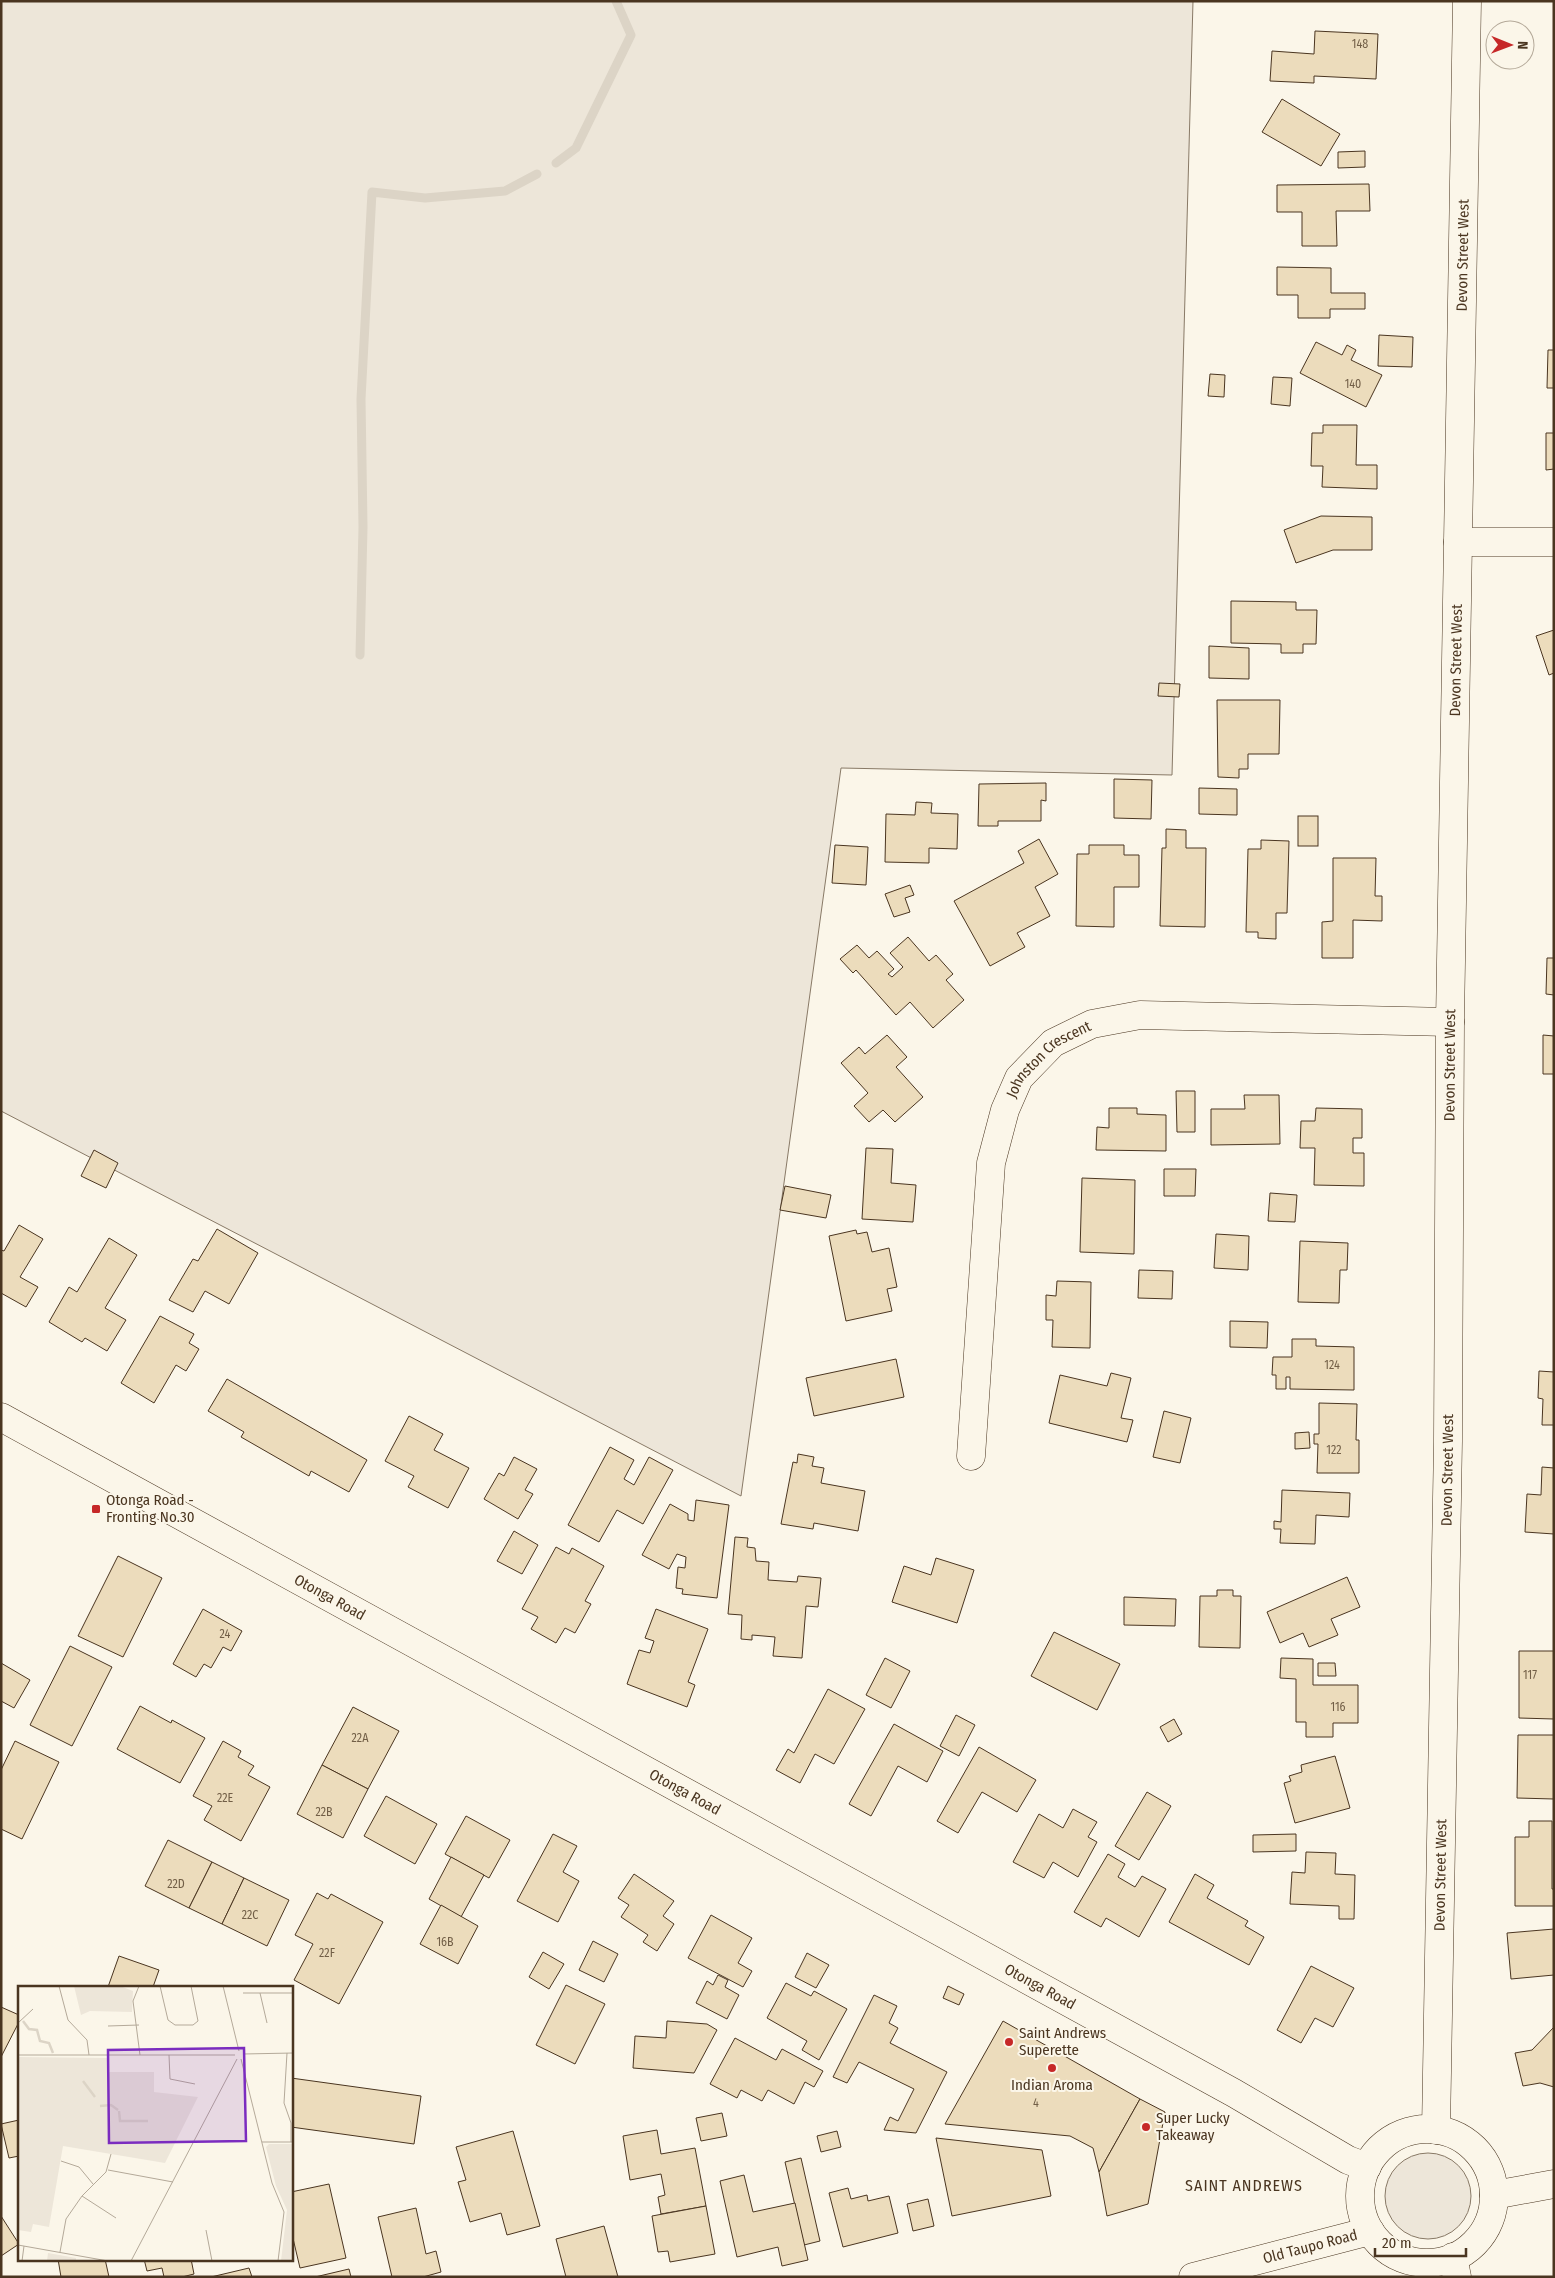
<svg xmlns="http://www.w3.org/2000/svg" width="1555" height="2278" viewBox="0 0 1555 2278" font-family="'Fira Sans Condensed',sans-serif">
	<style>
		.green { fill: #ede6d9; stroke: #887966 }
		.lines { fill: none; stroke-linecap: round; stroke-linejoin: round }
		.stream { stroke: #dcd4c6; stroke-width: 9 }
		.building { fill: #ecdcbc; stroke: #4a3520 }
		.minor-casing { stroke: #4a3520; stroke-width: 29 }
		.major-casing { stroke: #4a3520; stroke-width: 29 }
		.highway-casing { stroke: #4a3520; stroke-width: 29 }
		.minor { stroke: #fbf6e9; stroke-width: 28 }
		.major { stroke: #fbf6e9; stroke-width: 28 }
		.highway { stroke: #fbf6e9; stroke-width: 28 }
		.poi-dot { fill: #c62828; stroke: #fbf6e9; stroke-width: 2 }
		.labels { text-anchor: middle; stroke-width: 4; stroke-linejoin: round; paint-order: stroke }
		.number-label { font-size: 12px; fill: #725f47 }
		.street-label { font-size: 15px; fill: #4a3520; stroke: #fbf6e9 }
		.poi-label { font-size: 15px; fill: #4a3520; stroke: #fbf6e9; text-anchor: start }
		.neighbourhood-label { font-size: 16px; letter-spacing: 1px; fill: #4a3520; stroke: #fbf6e9 }
		.inset-river { fill: none; stroke: #dcd4c6; stroke-width: 2.5 }
		.inset-road { fill: none; stroke: #b4a999; stroke-width: 1 }
		.view { fill: #7b2cbf; fill-opacity: 0.15; stroke: #7b2cbf; stroke-width: 2.5 }
		.inset-edge { fill: none; stroke: #4a3520; stroke-width: 2.5 }
	</style>
	<rect width="100%" height="100%" fill="#fbf6e9"/>
	<g class="green">
		<polygon points="1,1 1193,1 1172,775 841,768 741,1496 1,1111"/>
		<circle cx="1428" cy="2196" r="43"/>
	</g>
	<g class="lines">
		<g class="stream">
			<polyline points="556,163 576,148 631,35 616,1"/>
			<polyline points="360,655 363,527 361,399 372,192 425,198 505,191 537,174"/>
		</g>
	</g>
	<g class="building">
		<polygon points="1315,31 1378,34 1376,79 1314,76 1314,83 1270,81 1272,51 1314,54"/>
		<polygon points="1282,99 1340,134 1321,166 1262,132"/>
		<polygon points="1365,151 1365,167 1338,168 1338,152"/>
		<polygon points="1369,184 1370,211 1336,211 1337,246 1302,246 1302,212 1277,212 1277,185"/>
		<polygon points="1277,267 1331,268 1331,293 1365,293 1365,309 1330,309 1330,318 1298,318 1298,295 1277,295"/>
		<polygon points="1379,335 1413,337 1412,367 1378,366"/>
		<polygon points="1316,342 1342,355 1347,345 1356,350 1351,360 1382,375 1366,407 1300,373"/>
		<polygon points="1548,350 1554,350 1554,388 1547,388"/>
		<polygon points="1210,374 1225,375 1224,397 1208,396"/>
		<polygon points="1273,377 1292,378 1290,406 1271,404"/>
		<polygon points="1323,425 1357,425 1356,465 1377,465 1377,489 1322,487 1323,466 1311,466 1312,433 1323,433"/>
		<polygon points="1546,433 1554,433 1554,469 1546,470"/>
		<polygon points="1321,516 1372,517 1372,550 1333,550 1296,563 1284,530"/>
		<polygon points="1231,601 1296,602 1296,610 1317,610 1316,644 1303,644 1303,653 1281,653 1281,644 1231,643"/>
		<polygon points="1554,630 1554,673 1549,675 1536,636"/>
		<polygon points="1209,646 1249,648 1249,679 1209,678"/>
		<polygon points="1159,683 1180,684 1179,697 1158,696"/>
		<polygon points="1217,700 1280,700 1279,754 1248,754 1248,769 1239,769 1239,778 1218,777"/>
		<polygon points="1114,779 1152,780 1151,819 1114,818"/>
		<polygon points="1046,783 1046,801 1041,800 1041,821 998,821 998,826 978,826 979,784"/>
		<polygon points="1199,788 1237,789 1237,815 1199,814"/>
		<polygon points="916,802 932,803 931,813 958,814 957,849 929,848 929,863 885,862 886,814 915,815"/>
		<rect x="1298" y="816" width="20" height="30"/>
		<polygon points="1166,829 1186,830 1186,848 1206,848 1205,927 1160,926 1162,848 1166,848"/>
		<polygon points="1039,839 1058,874 1035,887 1050,916 1017,933 1025,947 990,966 954,901 1024,863 1018,851"/>
		<polygon points="1261,840 1289,841 1287,913 1276,913 1276,939 1258,938 1258,932 1246,932 1248,849 1261,849"/>
		<polygon points="835,845 868,847 866,885 832,883"/>
		<polygon points="1089,845 1124,845 1124,855 1139,855 1139,887 1114,887 1114,927 1076,926 1077,854 1089,854"/>
		<polygon points="1333,858 1376,858 1375,896 1382,896 1382,921 1353,920 1353,958 1322,958 1322,922 1333,921"/>
		<polygon points="910,885 914,895 905,898 910,912 894,917 885,894"/>
		<polygon points="908,937 929,961 936,955 953,974 946,980 964,1000 933,1028 910,1002 896,1015 856,970 853,973 840,959 857,945 869,958 877,951 894,969 888,974 892,977 903,967 890,953"/>
		<polygon points="1547,958 1554,958 1554,995 1546,994"/>
		<polygon points="887,1035 907,1057 896,1067 923,1097 895,1122 883,1110 869,1122 854,1106 868,1093 841,1063 859,1047 865,1054"/>
		<polygon points="1543,1035 1554,1036 1554,1074 1543,1074"/>
		<polygon points="1176,1091 1195,1091 1195,1132 1177,1132"/>
		<polygon points="1244,1095 1279,1095 1280,1144 1211,1145 1211,1109 1245,1109"/>
		<polygon points="1109,1108 1137,1108 1137,1114 1166,1115 1166,1151 1096,1150 1097,1127 1109,1128"/>
		<polygon points="1316,1108 1362,1109 1362,1138 1353,1138 1353,1153 1364,1153 1364,1186 1314,1185 1315,1148 1300,1148 1301,1121 1315,1121"/>
		<polygon points="866,1148 893,1149 891,1183 916,1185 913,1222 862,1219"/>
		<polygon points="94,1150 118,1163 106,1188 81,1176"/>
		<polygon points="1164,1169 1196,1169 1195,1196 1164,1196"/>
		<polygon points="1082,1178 1135,1180 1134,1254 1080,1252"/>
		<polygon points="785,1186 831,1195 826,1218 780,1210"/>
		<polygon points="1270,1193 1297,1195 1295,1222 1268,1221"/>
		<polygon points="19,1225 43,1239 20,1277 38,1287 26,1307 1,1293 1,1250 4,1251"/>
		<polygon points="217,1229 258,1253 229,1304 205,1291 193,1312 169,1300 193,1259 198,1261"/>
		<polygon points="856,1230 857,1234 867,1232 872,1252 889,1248 897,1287 887,1289 892,1311 846,1321 829,1236"/>
		<polygon points="1216,1234 1249,1236 1248,1270 1214,1268"/>
		<polygon points="109,1238 137,1255 105,1308 126,1320 107,1351 85,1338 82,1342 49,1322 69,1287 77,1292"/>
		<polygon points="1300,1241 1348,1243 1347,1270 1340,1270 1339,1303 1298,1302"/>
		<polygon points="1139,1270 1173,1271 1172,1299 1138,1298"/>
		<polygon points="1057,1281 1091,1282 1090,1348 1052,1347 1053,1320 1046,1320 1046,1295 1056,1296"/>
		<polygon points="160,1316 194,1334 189,1343 199,1349 186,1371 176,1365 154,1403 121,1383"/>
		<polygon points="1230,1321 1268,1322 1267,1348 1230,1347"/>
		<polygon points="1292,1339 1316,1339 1316,1346 1354,1347 1354,1390 1290,1389 1290,1377 1286,1377 1286,1389 1276,1389 1276,1375 1272,1375 1273,1357 1292,1357"/>
		<polygon points="896,1359 904,1397 814,1416 806,1378"/>
		<polygon points="1539,1371 1554,1372 1554,1425 1542,1425 1543,1399 1538,1398"/>
		<polygon points="1111,1373 1131,1378 1121,1418 1133,1420 1127,1442 1049,1423 1060,1375 1107,1386"/>
		<polygon points="227,1379 367,1460 349,1492 311,1471 309,1476 241,1437 244,1432 208,1411"/>
		<polygon points="1319,1403 1357,1404 1356,1440 1359,1440 1359,1473 1317,1473 1318,1444 1314,1444 1314,1434 1319,1434"/>
		<polygon points="1164,1411 1191,1418 1180,1463 1153,1457"/>
		<polygon points="409,1416 443,1434 434,1450 469,1468 448,1508 408,1487 414,1476 385,1461"/>
		<polygon points="1309,1432 1310,1448 1295,1449 1295,1433"/>
		<polygon points="610,1447 634,1460 624,1479 634,1485 649,1457 673,1470 643,1524 617,1510 599,1542 568,1525"/>
		<polygon points="798,1454 814,1457 812,1466 824,1468 821,1483 865,1491 858,1531 814,1523 813,1529 781,1524 793,1462 797,1463"/>
		<polygon points="514,1457 537,1469 525,1490 533,1494 518,1519 484,1499 499,1473 504,1476"/>
		<polygon points="1542,1467 1554,1468 1554,1534 1525,1532 1527,1494 1541,1495"/>
		<polygon points="1282,1490 1350,1493 1349,1517 1316,1515 1315,1544 1280,1543 1281,1529 1274,1529 1274,1521 1281,1522"/>
		<polygon points="696,1500 729,1505 717,1598 682,1594 683,1589 676,1588 678,1567 685,1568 686,1557 677,1554 669,1569 642,1555 670,1504 688,1514 688,1520 694,1521"/>
		<polygon points="514,1531 538,1545 522,1574 497,1561"/>
		<polygon points="735,1537 748,1538 747,1547 755,1548 756,1561 769,1562 768,1580 797,1582 798,1576 821,1578 818,1607 806,1606 802,1658 773,1656 775,1637 752,1635 752,1640 741,1639 742,1615 728,1614"/>
		<polygon points="556,1547 569,1554 572,1548 604,1566 585,1601 591,1604 575,1633 565,1628 556,1643 531,1629 538,1617 522,1609"/>
		<polygon points="118,1556 162,1578 123,1657 78,1636"/>
		<polygon points="936,1558 974,1570 957,1623 892,1602 904,1566 931,1575"/>
		<polygon points="1347,1577 1360,1607 1331,1619 1338,1635 1309,1647 1303,1633 1280,1643 1267,1612"/>
		<polygon points="1217,1590 1233,1590 1233,1596 1241,1596 1240,1648 1199,1647 1200,1596 1217,1596"/>
		<polygon points="1124,1597 1176,1599 1175,1626 1124,1625"/>
		<polygon points="203,1609 242,1631 231,1651 223,1647 211,1668 204,1664 196,1677 173,1664"/>
		<polygon points="656,1609 708,1629 688,1682 695,1685 687,1707 627,1684 639,1650 650,1653 654,1641 645,1638"/>
		<polygon points="1054,1632 1120,1664 1097,1710 1031,1676"/>
		<polygon points="70,1646 112,1667 72,1746 30,1725"/>
		<polygon points="1519,1651 1554,1651 1554,1719 1519,1718"/>
		<polygon points="885,1658 910,1671 891,1708 866,1695"/>
		<polygon points="1281,1658 1313,1659 1313,1685 1358,1685 1358,1723 1333,1723 1333,1737 1306,1737 1306,1722 1296,1722 1296,1679 1280,1678"/>
		<polygon points="1,1663 30,1680 14,1708 1,1701"/>
		<polygon points="1318,1663 1335,1663 1336,1676 1318,1676"/>
		<polygon points="828,1689 865,1709 834,1764 815,1754 800,1783 776,1770 788,1749 794,1753"/>
		<polygon points="140,1706 171,1723 172,1720 205,1738 180,1783 117,1749"/>
		<polygon points="353,1707 399,1731 368,1789 322,1765"/>
		<polygon points="956,1715 975,1725 959,1756 940,1746"/>
		<polygon points="1174,1719 1182,1734 1168,1742 1160,1727"/>
		<polygon points="894,1724 943,1751 927,1782 898,1766 871,1816 849,1804"/>
		<polygon points="1518,1735 1554,1735 1554,1799 1517,1798"/>
		<polygon points="15,1741 59,1762 22,1839 1,1829 1,1770"/>
		<polygon points="223,1741 241,1751 238,1757 254,1766 248,1775 270,1787 241,1841 204,1820 212,1806 193,1796"/>
		<polygon points="979,1747 1036,1780 1017,1812 982,1792 958,1833 937,1821"/>
		<polygon points="1335,1756 1350,1808 1295,1823 1284,1783 1291,1781 1289,1776 1302,1772 1301,1765"/>
		<polygon points="322,1765 368,1789 343,1838 297,1814"/>
		<polygon points="1147,1792 1171,1806 1139,1860 1115,1846"/>
		<polygon points="386,1796 437,1824 415,1864 364,1836"/>
		<polygon points="1073,1809 1097,1822 1088,1837 1097,1842 1078,1877 1053,1862 1044,1878 1013,1862 1039,1814 1063,1828"/>
		<polygon points="466,1816 510,1840 489,1878 445,1854"/>
		<polygon points="1529,1821 1552,1821 1552,1889 1554,1889 1554,1906 1515,1906 1515,1837 1529,1837"/>
		<polygon points="553,1834 577,1846 563,1872 579,1881 558,1922 517,1901"/>
		<polygon points="1296,1834 1296,1851 1253,1852 1253,1835"/>
		<polygon points="168,1840 212,1862 189,1908 145,1886"/>
		<polygon points="1306,1852 1336,1853 1335,1874 1355,1875 1354,1919 1339,1919 1339,1906 1290,1904 1292,1872 1305,1873"/>
		<polygon points="1108,1854 1125,1864 1118,1877 1135,1887 1142,1876 1166,1889 1139,1937 1106,1918 1101,1927 1074,1912"/>
		<polygon points="451,1857 484,1875 461,1917 429,1899"/>
		<polygon points="212,1862 244,1878 222,1924 189,1908"/>
		<polygon points="634,1874 674,1901 663,1916 674,1924 657,1951 643,1942 648,1935 621,1917 629,1905 618,1898"/>
		<polygon points="1195,1874 1214,1885 1207,1898 1248,1921 1245,1926 1264,1937 1249,1965 1169,1922"/>
		<polygon points="244,1878 289,1900 267,1946 222,1924"/>
		<polygon points="317,1893 328,1899 331,1894 383,1922 339,2004 294,1980 313,1944 295,1935"/>
		<polygon points="441,1905 478,1926 458,1964 420,1944"/>
		<polygon points="711,1915 752,1938 738,1963 752,1971 743,1987 688,1958"/>
		<polygon points="1554,1929 1554,1975 1511,1979 1507,1933"/>
		<polygon points="593,1941 618,1954 604,1982 579,1970"/>
		<polygon points="543,1952 564,1964 549,1989 529,1977"/>
		<polygon points="807,1953 829,1965 816,1988 795,1977"/>
		<polygon points="119,1956 159,1970 153,1987 108,1987"/>
		<polygon points="1311,1966 1354,1988 1333,2027 1315,2018 1301,2043 1277,2030"/>
		<polygon points="718,1975 728,1980 725,1987 739,1995 727,2019 696,2003 707,1981 713,1985"/>
		<polygon points="786,1983 811,1996 814,1991 847,2009 819,2060 802,2050 807,2041 767,2018"/>
		<polygon points="566,1985 605,2004 575,2064 536,2045"/>
		<polygon points="948,1986 964,1994 959,2005 943,1998"/>
		<polygon points="874,1995 897,2006 889,2023 898,2028 890,2043 947,2072 916,2133 884,2130 890,2117 898,2121 914,2089 859,2062 847,2083 833,2077"/>
		<polygon points="1,2007 19,2015 19,2022 1,2057"/>
		<polygon points="667,2021 707,2024 717,2030 694,2073 633,2068 635,2036 666,2038"/>
		<polygon points="1003,2021 1140,2099 1099,2172 1093,2148 1070,2136 945,2124"/>
		<polygon points="1554,2027 1554,2087 1540,2083 1523,2086 1515,2053 1532,2050"/>
		<polygon points="735,2038 776,2060 782,2049 823,2071 814,2087 805,2082 794,2104 768,2090 762,2101 741,2090 737,2098 710,2084"/>
		<polygon points="291,2078 421,2096 414,2144 291,2127"/>
		<polygon points="1140,2099 1165,2112 1148,2204 1107,2216 1099,2172"/>
		<polygon points="722,2113 727,2136 701,2141 696,2118"/>
		<polygon points="19,2120 19,2156 9,2158 1,2124"/>
		<polygon points="657,2130 661,2154 695,2148 706,2206 661,2214 658,2197 665,2195 661,2174 630,2180 623,2136"/>
		<polygon points="513,2131 540,2226 507,2235 501,2213 470,2222 458,2182 466,2180 456,2147"/>
		<polygon points="837,2131 841,2147 821,2152 817,2136"/>
		<polygon points="936,2138 1042,2150 1051,2196 952,2216"/>
		<polygon points="801,2158 820,2241 804,2245 785,2162"/>
		<polygon points="744,2175 753,2212 795,2203 808,2260 782,2266 778,2247 737,2257 720,2181"/>
		<polygon points="329,2184 346,2258 300,2268 291,2230 291,2192"/>
		<polygon points="848,2188 851,2199 867,2195 868,2201 889,2196 898,2233 843,2247 829,2193"/>
		<polygon points="928,2199 934,2226 913,2231 907,2204"/>
		<polygon points="706,2206 715,2254 670,2262 668,2251 658,2252 652,2216"/>
		<polygon points="416,2208 426,2254 436,2251 441,2272 423,2277 392,2277 378,2217"/>
		<polygon points="1,2216 19,2244 1,2256"/>
		<polygon points="604,2226 618,2277 566,2277 556,2239"/>
		<polygon points="58,2259 105,2259 109,2277 61,2277"/>
		<polygon points="144,2259 191,2259 194,2274 182,2277 164,2277 162,2268 147,2271"/>
		<polygon points="249,2268 252,2277 211,2277"/>
		<polygon points="349,2269 351,2277 315,2277"/>
	</g>
	<g class="lines">
		<defs>
			<g id="minor">
				<polyline points="1458,542 1554,542"/>
				<path id="s1" d="M1,1417L1234,2093L1348,2160L1367,2167"/>
				<path id="s2" d="M971,1456L991,1163L1005,1110L1019,1078L1053,1043L1092,1024L1140,1015L1450,1022"/>
			</g>
			<g id="major">
				<path id="s3" d="M1436,2130L1448,1441L1450,1022L1467,1"/>
				<polyline points="1453,2257 1457,2277"/>
			</g>
			<g id="highway">
				<circle cx="1427" cy="2196" r="67"/>
				<polyline points="1494,2195 1554,2184"/>
				<path id="s4" d="M1193,2277L1370,2231"/>
			</g>
		</defs>
		<use href="#minor" class="minor-casing"/>
		<use href="#major" class="major-casing"/>
		<use href="#highway" class="highway-casing"/>
		<use href="#minor" class="minor"/>
		<use href="#major" class="major"/>
		<use href="#highway" class="highway"/>
	</g>
	<g class="poi-dot">
		<rect x="91" y="1504" width="10" height="10" rx="2.5"/>
		<circle cx="1009" cy="2042" r="5"/>
		<circle cx="1052" cy="2068" r="5"/>
		<circle cx="1146" cy="2127" r="5"/>
	</g>
	<g class="labels">
		<g class="number-label">
			<text x="1360" y="48">148</text>
			<text x="1353" y="388">140</text>
			<text x="1332" y="1369">124</text>
			<text x="1334" y="1454">122</text>
			<text x="225" y="1638">24</text>
			<text x="1530" y="1679">117</text>
			<text x="1338" y="1711">116</text>
			<text x="360" y="1742">22A</text>
			<text x="225" y="1802">22E</text>
			<text x="324" y="1816">22B</text>
			<text x="176" y="1888">22D</text>
			<text x="250" y="1919">22C</text>
			<text x="445" y="1946">16B</text>
			<text x="327" y="1957">22F</text>
			<text x="1036" y="2107">4</text>
		</g>
		<g class="street-label">
			<text dy="5" stroke="none"><textPath href="#s3" startOffset="1875">Devon Street West</textPath></text>
			<text dy="5" stroke="none"><textPath href="#s3" startOffset="1470">Devon Street West</textPath></text>
			<text dy="5" stroke="none"><textPath href="#s2" startOffset="418">Johnston Crescent</textPath></text>
			<text dy="5" stroke="none"><textPath href="#s3" startOffset="1065">Devon Street West</textPath></text>
			<text dy="5" stroke="none"><textPath href="#s3" startOffset="660">Devon Street West</textPath></text>
			<text dy="5" stroke="none"><textPath href="#s1" startOffset="375">Otonga Road</textPath></text>
			<text dy="5" stroke="none"><textPath href="#s1" startOffset="780">Otonga Road</textPath></text>
			<text dy="5" stroke="none"><textPath href="#s3" startOffset="255">Devon Street West</textPath></text>
			<text dy="5" stroke="none"><textPath href="#s1" startOffset="1185">Otonga Road</textPath></text>
			<text dy="5" stroke="none"><textPath href="#s4" startOffset="121">Old Taupo Road</textPath></text>
		</g>
		<g class="poi-label">
			<text x="106" y="1505">Otonga Road -<tspan x="106" dy="17">Fronting No.30</tspan></text>
			<text x="1019" y="2038">Saint Andrews<tspan x="1019" dy="17">Superette</tspan></text>
			<text x="1052" y="2090" text-anchor="middle">Indian Aroma</text>
			<text x="1156" y="2123">Super Lucky<tspan x="1156" dy="17">Takeaway</tspan></text>
		</g>
		<g class="neighbourhood-label">
			<text x="1244" y="2191">SAINT ANDREWS</text>
		</g>
	</g>
	<g transform="translate(18 1986)">
		<rect width="275" height="275" fill="#fbf6e9"/>
		<path d="M56,0H102L115,5L114,26L72,25L63,29ZM0,71L90,72V86H136V106L180,111L147,177L45,160L31,241L15,238L13,246L0,244ZM251,158H275V275H263L269,224L258,200L248,161ZM30,267L58,272V275H29Z" fill="#ede6d9"/>
		<path class="inset-river" d="M5,35L11,43L19,44L22,55L31,57L35,67M65,95L77,111M82,120L93,119L100,124M101,125L102,135H130"/>
		<path class="inset-road" d="M41,0L50,34L69,54L71,69M121,0L115,15L122,69M142,0L150,34L157,39H175L180,35L173,0M205,0L221,65M225,7H275M242,7L249,37M0,37L15,23M90,40L121,39M269,67L266,117L273,137V156M225,68L275,67M0,69H217M151,69L152,93L177,98M223,73L254,197L266,226L260,275M244,156H275M43,175L61,181L75,198M90,184L155,196M64,210L98,232M188,244L194,275M0,259L90,275M42,266L48,233L64,210L88,186L93,168M4,275L6,260M113,275L219,73"/>
		<path class="view" d="M226,62L228,155L91,157L90,64Z"/>
		<rect width="275" height="275" class="inset-edge"/>
	</g>
	<rect width="1555" height="2278" fill="none" stroke="#4a3520" stroke-width="5"/>
	<g transform="translate(1510 45) rotate(91)"><circle r="24" fill="#fbf6e9" stroke="#b4a999"/>
	<path d="M0-4L9 19L0 12L-9 19Z" fill="#c62828"/>
	<text y="-8" font-size="14" font-weight="bold" text-anchor="middle" fill="#4a3520">N</text>
	</g>
	<path d="M1375 2248v8h91v-8" fill="none" stroke="#4a3520" stroke-width="2.5"/>
	<text x="1382" y="2248" font-size="15" fill="#4a3520" stroke="#fbf6e9" stroke-width="4" paint-order="stroke">20 m</text>
</svg>
